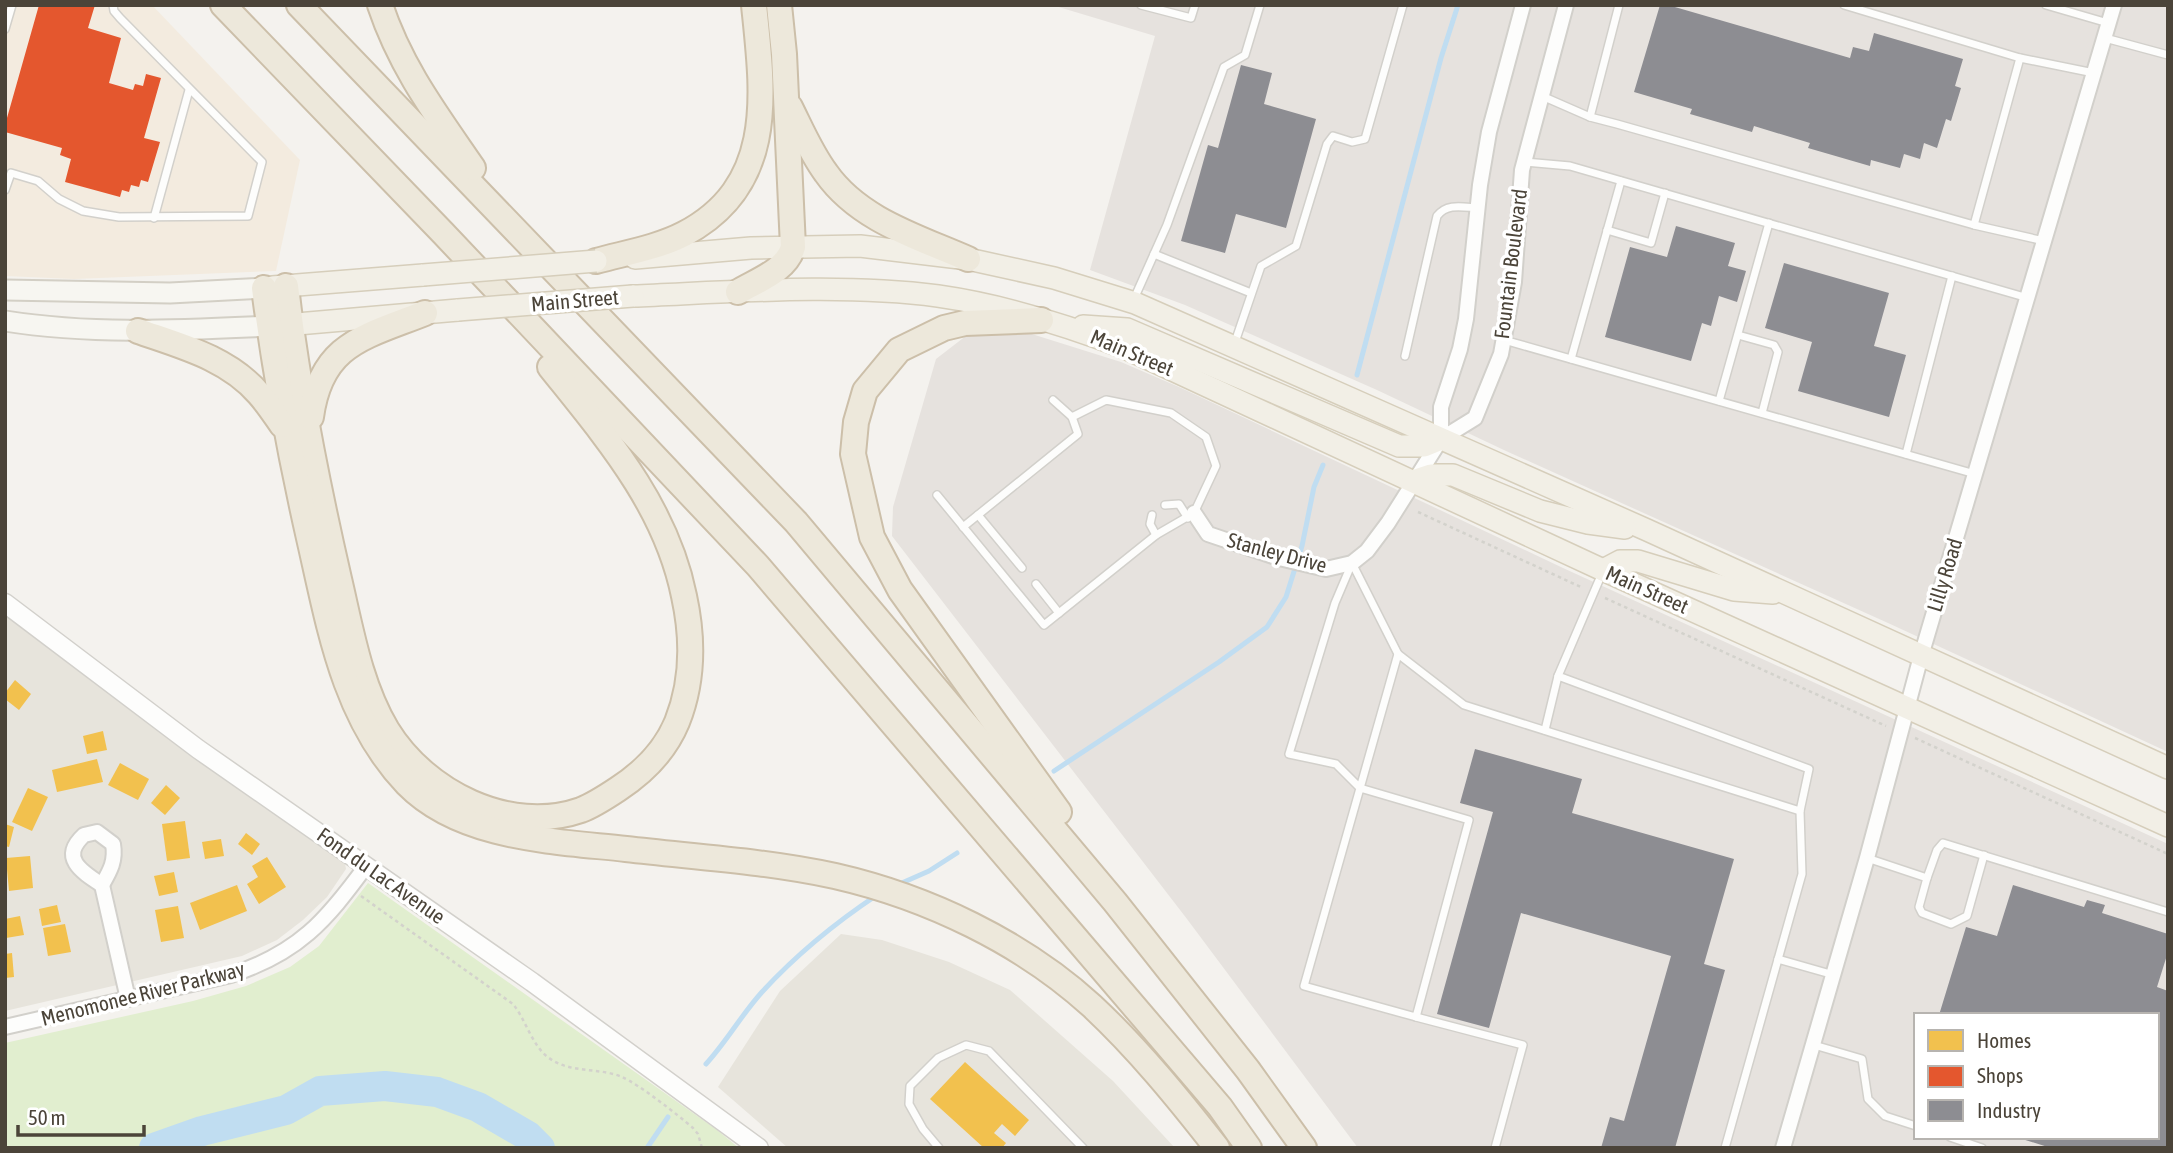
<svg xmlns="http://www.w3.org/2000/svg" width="2173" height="1153" viewBox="0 0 2173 1153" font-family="'Asap Condensed',sans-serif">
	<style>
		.residential { fill: #e7e4dc }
		.commercial { fill: #f3ebdf }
		.industrial { fill: #e6e2de; fill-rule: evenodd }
		.green { fill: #e1eecf }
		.homes { fill: #f2c14e }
		.shops { fill: #e4572e }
		.industry { fill: #8d8d92 }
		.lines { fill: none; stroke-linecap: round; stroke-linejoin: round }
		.stream { stroke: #c0ddf1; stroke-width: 5 }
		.river { stroke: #c0ddf1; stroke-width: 30 }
		.service-casing { stroke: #d2d0cb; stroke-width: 10 }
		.minor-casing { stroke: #d2d0cb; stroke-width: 18 }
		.tertiary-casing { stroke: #d2d0cb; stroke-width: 21 }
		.secondary-casing { stroke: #d3cfc5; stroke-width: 23 }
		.primary-casing { stroke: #d6cebb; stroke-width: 24 }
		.motorway-casing { stroke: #ccbfa9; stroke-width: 28 }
		.path { stroke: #d3d2cc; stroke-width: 2.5; stroke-dasharray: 3.5 3.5; stroke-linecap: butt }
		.service { stroke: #fdfdfc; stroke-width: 7 }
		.minor { stroke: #fdfdfc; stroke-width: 14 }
		.tertiary { stroke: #fdfdfc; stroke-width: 18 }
		.secondary { stroke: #f7f6f1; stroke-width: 19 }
		.primary { stroke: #f2efe6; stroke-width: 21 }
		.motorway { stroke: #ede8db; stroke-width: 24 }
		.primary-bridge-casing { stroke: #d6cebb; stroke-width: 24; stroke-linecap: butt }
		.primary-bridge { stroke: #f2efe6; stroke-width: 21 }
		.labels { text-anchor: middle; stroke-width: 7; stroke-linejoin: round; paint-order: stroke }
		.street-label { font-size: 21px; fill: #4b4439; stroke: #fff }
	</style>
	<rect width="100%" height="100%" fill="#f4f2ee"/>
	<g class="residential">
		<polygon points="5,612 344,858 346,869 327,897 303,920 277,940 242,956 5,1011"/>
		<polygon points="841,934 882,940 949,962 1010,990 1113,1081 1175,1148 788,1148 718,1087 780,991"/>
	</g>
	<polygon class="commercial" points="5,5 152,5 300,160 276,271 74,279 5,276"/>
	<g class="industrial">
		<polygon points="1052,5 2168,5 2168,752 1888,623 1506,451 1377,390 1185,305 1090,270 1155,36"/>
		<path d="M1019,330L1121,362L1179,387L1563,568L2168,844V1148H1358L1187,919L892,536L893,507L936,359L971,332ZM1916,1015H2157V1137H1916Z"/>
	</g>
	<polygon class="green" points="368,883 717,1130 739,1148 5,1148 5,1043 193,1001 246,986 290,967 319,946"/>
	<g class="homes">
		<polygon points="15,680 31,694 19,710 5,699 5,693"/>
		<polygon points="103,731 107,750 87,754 83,736"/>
		<polygon points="97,759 103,782 57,792 52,770"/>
		<polygon points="120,763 149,779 138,800 108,785"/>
		<polygon points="166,785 180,798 165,815 151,803"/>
		<polygon points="28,788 48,797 32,831 12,822"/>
		<polygon points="185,821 190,858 167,861 162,824"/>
		<polygon points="5,824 14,827 9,847 5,846"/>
		<polygon points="246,833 260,844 252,855 238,844"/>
		<polygon points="221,839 224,856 205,859 202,842"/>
		<polygon points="30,856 33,888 9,891 6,858"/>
		<polygon points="267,857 286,887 259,904 247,884 258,877 252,866"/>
		<polygon points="174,872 178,892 159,896 154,876"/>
		<polygon points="237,885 247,911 200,930 190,903"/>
		<polygon points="57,905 61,922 42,926 39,909"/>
		<polygon points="178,906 184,938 161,942 155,910"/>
		<polygon points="20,916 24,935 6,938 5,919"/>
		<polygon points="65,924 71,952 48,956 43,928"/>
		<polygon points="12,953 14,977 5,978 5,954"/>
		<polygon points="965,1062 1029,1120 1015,1136 1002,1124 994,1133 1006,1143 1002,1148 984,1148 930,1099"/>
	</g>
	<polygon class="shops" points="39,5 95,5 88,28 121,38 109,83 133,90 135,84 143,86 146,74 161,78 144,138 160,142 148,182 141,180 139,187 131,185 129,192 122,190 120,197 65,182 71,159 60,155 62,148 5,132 5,125"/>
	<g class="industry">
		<polygon points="1660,5 1668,5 1850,58 1853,47 1869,51 1874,33 1963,59 1955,86 1961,88 1951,121 1946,119 1937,148 1924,143 1920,159 1904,154 1900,168 1871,160 1870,166 1808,148 1810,143 1754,126 1752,132 1690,114 1692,109 1634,92"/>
		<polygon points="1241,65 1272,73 1264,104 1316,119 1286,228 1236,214 1225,253 1181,241 1208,145 1218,148"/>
		<polygon points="1676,226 1735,243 1728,266 1746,271 1737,302 1719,296 1711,326 1702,323 1691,361 1605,337 1630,247 1667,257"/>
		<polygon points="1784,263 1889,293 1874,346 1906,355 1889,417 1798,391 1812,342 1765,328"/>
		<polygon points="1475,749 1582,779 1572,813 1734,859 1704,964 1725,970 1675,1148 1601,1148 1610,1117 1624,1121 1671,956 1521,913 1489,1028 1437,1014 1493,812 1460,803"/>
		<polygon points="2013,885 2084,907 2087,900 2105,905 2102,913 2168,934 2168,952 2157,987 2168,991 2168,1148 2051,1148 2019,1138 2157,1137 2157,1015 1939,1015 1966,927 1997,936"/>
	</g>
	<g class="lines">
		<g class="stream">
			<polyline points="1357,375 1441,58 1458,5"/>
			<polyline points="1054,771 1219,662 1267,627 1286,597 1302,546 1314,487 1323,465"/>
			<polyline points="895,886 929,871 957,853"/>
			<path d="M706,1064C727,1041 742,1014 762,992C796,955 835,923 877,895"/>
			<polyline points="647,1148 668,1117"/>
		</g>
		<polyline class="river" points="154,1148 202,1131 286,1110 320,1091 385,1086 437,1092 478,1107 528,1136 540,1148"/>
		<defs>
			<g id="service">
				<polyline points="1141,5 1191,18 1195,5"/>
				<polyline points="1844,5 2020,58 2094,73"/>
				<polyline points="2046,5 2108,23"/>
				<polyline points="5,29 12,5"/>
				<polyline points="2105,38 2168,55"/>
				<polyline points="1542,96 1590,117 1617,124 1974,225 2044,241"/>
				<polyline points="1590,117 1619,5"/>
				<polyline points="1525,162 1570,166 2028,298"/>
				<polyline points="5,190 11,173 38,181 59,199 83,211 119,217 248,216 262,162 120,18 114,11 113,5"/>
				<polyline points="154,218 189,90"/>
				<polyline points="1974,225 2020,58"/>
				<polyline points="1607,230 1651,243 1665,193"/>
				<polyline points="1154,254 1251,293"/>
				<polyline points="1134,299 1167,225 1224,67 1245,55 1260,5"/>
				<polyline points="1738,335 1774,345 1778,352 1762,413"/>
				<polyline points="1504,340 1975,474"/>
				<polyline points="1234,345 1261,266 1296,246 1327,144 1333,136 1352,142 1365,139 1403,5"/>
				<path d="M1405,356L1437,216C1447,203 1462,207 1478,208"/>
				<polyline points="1571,359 1621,181"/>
				<polyline points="1719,401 1769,223"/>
				<polyline points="1906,454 1952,276"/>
				<polyline points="937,495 1044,625 1156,535 1194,513 1216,466 1206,437 1171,413 1106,400 1072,417 1053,400"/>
				<polyline points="1165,505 1179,504 1188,518"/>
				<polyline points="978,515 1022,568"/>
				<polyline points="1152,515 1150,524 1156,535"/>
				<polyline points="963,527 1078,434 1072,417"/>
				<polyline points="1352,563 1398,654 1304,986 1416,1017 1469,820 1360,788 1336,764 1289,754 1335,603 1352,563"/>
				<polyline points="1036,584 1059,613"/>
				<polyline points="1398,654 1464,705 1800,811 1809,769 1558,676 1603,571"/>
				<polyline points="1545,730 1558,676"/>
				<polyline points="1867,858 1927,878 1937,850 1943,843 2168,912"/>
				<polyline points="1927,878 1919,907 1922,913 1951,924 1967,916 1984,855"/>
				<polyline points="1778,959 1834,975"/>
				<polyline points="1416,1017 1523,1045 1495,1148"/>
				<polyline points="1814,1045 1862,1059 1868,1099 1885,1116 1916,1126"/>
				<polyline points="1950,1137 1982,1148"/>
				<polyline points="939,1148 923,1129 909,1104 910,1086 938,1058 966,1045 989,1051 1083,1148"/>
				<polyline points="1725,1148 1802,874 1800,811"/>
			</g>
			<g id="minor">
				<polyline points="1441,439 1441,407 1460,349 1466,319 1480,185 1489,132 1523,5"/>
				<polyline points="1194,513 1208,534 1279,558 1326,569 1352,563 1367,551 1388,523 1441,439 1475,418 1501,354 1514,282 1522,170 1566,5"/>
				<path d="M97,832L113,844C116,861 110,871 102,885C82,872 59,858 84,835Z"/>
				<polyline points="102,885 128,999"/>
				<path d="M5,1027L231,975C298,953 326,921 366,866"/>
				<polyline points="1783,1148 1867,858 1921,656 2114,5"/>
			</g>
			<polyline id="tertiary" points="5,603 198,749 532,982 759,1148"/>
			<g id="secondary">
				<polyline points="5,290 170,293 264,288"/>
				<path d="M5,321C93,335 180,330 269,326"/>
			</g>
			<g id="primary">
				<polyline points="635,258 751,248 860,246 968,259 1054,278 1135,303 1647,530 2168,768"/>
				<polyline points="272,287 423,275"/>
				<path d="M633,296C731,292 841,283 938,296C1001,305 1063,324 1123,347L1603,570L2168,826"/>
				<polyline points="274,326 458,310"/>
				<polyline points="1083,326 1127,329 1399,446 1424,446 1441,439"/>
				<polyline points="1413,481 1431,475 1453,475 1540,511 1588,523 1625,528"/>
				<polyline points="1603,570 1620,561 1638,561 1734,590 1773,593"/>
			</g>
			<g id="motorway">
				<polyline points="223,5 443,233 758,566 1220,1107 1249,1148"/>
				<polyline points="299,5 796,522 1115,902 1248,1070 1304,1148"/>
				<path d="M380,5C401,68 436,114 473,168"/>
				<path d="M790,107C801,129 811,153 826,173C859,220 918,237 968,259"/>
				<path d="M596,261C625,253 657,248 684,234C777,185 763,93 754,5"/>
				<path d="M286,286C297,385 317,483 339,579C351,630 360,685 387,730C425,792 509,835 581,810C594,805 606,797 618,789C644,772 665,751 677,722C693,682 693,637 684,596C666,506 606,437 550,367"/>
				<path d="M264,288C275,373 290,454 309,538C329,625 343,717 407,784C461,839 554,841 626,849C695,857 766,861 835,876C927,897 1022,942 1092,1006C1138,1049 1178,1098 1217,1148"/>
				<path d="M738,292C758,280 786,271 793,247L784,54L779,5"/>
				<polyline points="1041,320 965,323 944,328 899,350 865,391 856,422 853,454 872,537 900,590 1059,812"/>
				<path d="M138,331C181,346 228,358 259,394C268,404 275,415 282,425"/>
				<path d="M311,417C321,343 365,337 425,313"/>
			</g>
		</defs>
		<use href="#service" class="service-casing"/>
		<use href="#minor" class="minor-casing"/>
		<use href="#tertiary" class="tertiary-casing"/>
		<use href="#secondary" class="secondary-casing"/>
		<use href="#primary" class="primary-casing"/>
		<use href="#motorway" class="motorway-casing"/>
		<g class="path">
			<polyline points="1418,512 1583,588"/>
			<polyline points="1605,598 1886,726"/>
			<polyline points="1915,738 2168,854"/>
			<path d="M361,896L513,1004C526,1020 532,1046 549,1058C571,1074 599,1067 622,1077C640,1085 678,1115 693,1128L698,1134L702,1148"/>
		</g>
		<use href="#service" class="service"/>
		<use href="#minor" class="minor"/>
		<use href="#tertiary" class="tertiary"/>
		<use href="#secondary" class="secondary"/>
		<use href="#primary" class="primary"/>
		<use href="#motorway" class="motorway"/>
		<defs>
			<g id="primary-bridge">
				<polyline points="423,275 596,261"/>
				<polyline points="458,310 633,296"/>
			</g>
		</defs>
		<use href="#primary-bridge" class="primary-bridge-casing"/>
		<use href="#primary-bridge" class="primary-bridge"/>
	</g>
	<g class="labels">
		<g class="street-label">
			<text transform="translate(1511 264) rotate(-83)" y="7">Fountain Boulevard</text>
			<text transform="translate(575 301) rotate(-5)" y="7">Main Street</text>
			<text transform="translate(1132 353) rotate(23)" y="7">Main Street</text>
			<text transform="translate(1277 553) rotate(15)" y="7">Stanley Drive</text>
			<text transform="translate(1945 575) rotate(-73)" y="7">Lilly Road</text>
			<text transform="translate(1647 590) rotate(24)" y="7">Main Street</text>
			<text transform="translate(381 876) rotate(35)" y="7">Fond du Lac Avenue</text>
			<text transform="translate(143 994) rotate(-14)" y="7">Menomonee River Parkway</text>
		</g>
	</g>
	<rect width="2173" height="1153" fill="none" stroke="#4b4439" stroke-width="14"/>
	<rect x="1914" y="1013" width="245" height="126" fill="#ffffff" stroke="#b7b4b0" stroke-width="2"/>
	<rect x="1928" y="1030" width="35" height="21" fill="#f2c14e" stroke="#b7b4b0" stroke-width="2"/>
	<text x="1977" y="1048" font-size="21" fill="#4b4439">Homes</text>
	<rect x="1928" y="1066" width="35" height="21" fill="#e4572e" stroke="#b7b4b0" stroke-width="2"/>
	<text x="1977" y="1083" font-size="21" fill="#4b4439">Shops</text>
	<rect x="1928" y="1100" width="35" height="21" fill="#8d8d92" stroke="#b7b4b0" stroke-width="2"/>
	<text x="1977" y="1118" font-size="21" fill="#4b4439">Industry</text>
	<path d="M18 1125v10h126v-10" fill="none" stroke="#4b4439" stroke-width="3.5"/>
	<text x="28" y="1125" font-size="21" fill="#4b4439" stroke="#ffffff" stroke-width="5" paint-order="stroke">50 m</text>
</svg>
